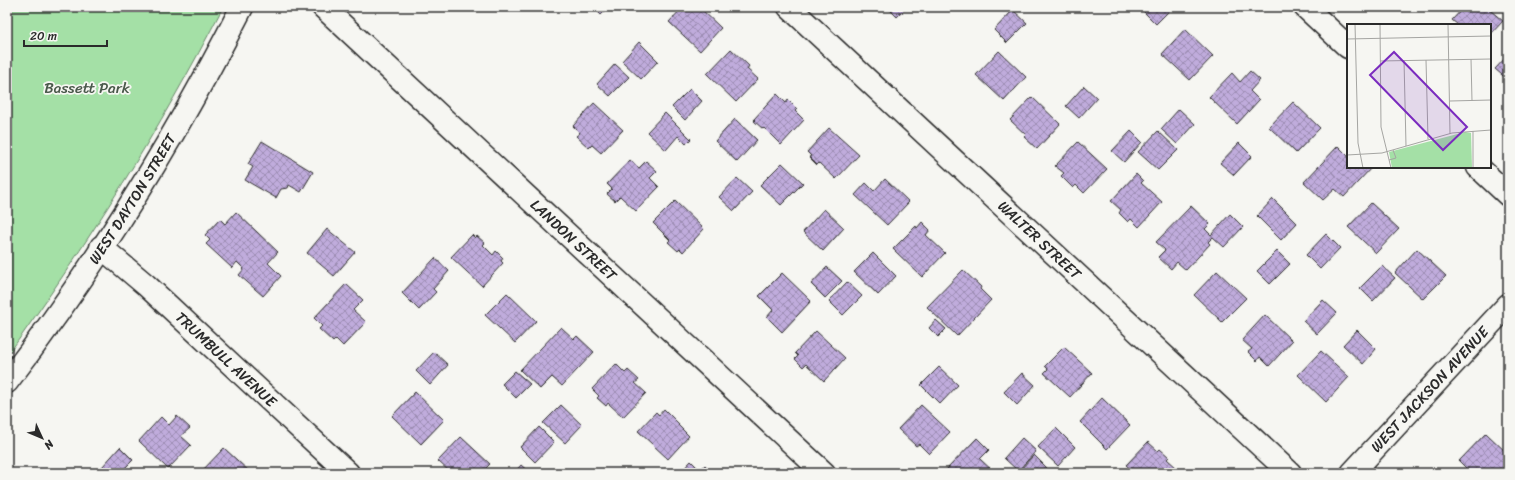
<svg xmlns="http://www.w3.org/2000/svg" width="1515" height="480" viewBox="0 0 1515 480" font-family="Sriracha,sans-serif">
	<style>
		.park { fill: #a4e0a6; stroke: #688668 }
		.building { fill: url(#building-cross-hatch); stroke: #2b2b2b }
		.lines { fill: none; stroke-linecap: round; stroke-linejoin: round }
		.minor-casing { stroke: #2b2b2b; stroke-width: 25 }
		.tertiary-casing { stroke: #2b2b2b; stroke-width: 25 }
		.minor { stroke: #f6f6f2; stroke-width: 22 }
		.tertiary { stroke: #f6f6f2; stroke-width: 22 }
		.labels { text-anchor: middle; stroke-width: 3.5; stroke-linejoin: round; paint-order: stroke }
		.park-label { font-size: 15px; fill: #49584a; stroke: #f6f6f2 }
		.street-label { font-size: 15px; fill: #2b2b2b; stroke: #f6f6f2 }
		.inset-road { fill: none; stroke: #a5a5a2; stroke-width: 1 }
		.view { fill: #7b2cbf; fill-opacity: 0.15; stroke: #7b2cbf; stroke-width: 2 }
		.inset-edge { fill: none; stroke: #2b2b2b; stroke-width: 2 }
	</style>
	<defs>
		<pattern id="building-cross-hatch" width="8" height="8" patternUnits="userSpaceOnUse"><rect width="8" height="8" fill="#c0acdc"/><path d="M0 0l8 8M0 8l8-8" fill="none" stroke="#9c8cb3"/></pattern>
	</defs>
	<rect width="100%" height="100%" fill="#f6f6f2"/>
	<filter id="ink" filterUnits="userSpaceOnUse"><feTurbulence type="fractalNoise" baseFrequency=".025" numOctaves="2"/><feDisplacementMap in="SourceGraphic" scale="8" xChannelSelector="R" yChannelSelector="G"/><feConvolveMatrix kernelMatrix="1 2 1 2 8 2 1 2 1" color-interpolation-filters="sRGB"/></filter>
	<g filter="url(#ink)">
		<path class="park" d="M7,7H223C160,129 87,245 7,356Z"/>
		<g class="building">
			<polygon points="593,7 609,7 601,15"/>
			<polygon points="683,7 699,7 721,28 700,51 669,22"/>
			<polygon points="887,7 907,7 897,17"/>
			<polygon points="1139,7 1173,7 1156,24"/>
			<polygon points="1464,7 1493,7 1490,10 1503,21 1490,35 1490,25 1458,25 1452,20"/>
			<polygon points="1013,10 1027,23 1007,43 994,30"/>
			<polygon points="1185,29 1213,56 1190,80 1162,54"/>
			<polygon points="639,42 658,61 641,79 622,61"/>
			<polygon points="731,49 749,66 747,69 758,79 736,102 707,74"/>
			<polygon points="999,51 1026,77 1004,101 976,75"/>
			<polygon points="1508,55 1508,80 1495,69"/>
			<polygon points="615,64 629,77 610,96 597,84"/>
			<polygon points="1250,71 1260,80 1250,91 1259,100 1237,124 1209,97 1232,73 1240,82"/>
			<polygon points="1084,86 1097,98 1079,118 1066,106"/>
			<polygon points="690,89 702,101 685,120 672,107"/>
			<polygon points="777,94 786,103 788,100 797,109 795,111 804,120 781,145 764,128 763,129 754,121 755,120 754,119"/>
			<polygon points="1032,97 1060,124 1037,149 1024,137 1026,135 1010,120"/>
			<polygon points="1293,102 1320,128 1296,153 1269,127"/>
			<polygon points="594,103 623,130 601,153 592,145 589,148 576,136 580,133 573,126"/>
			<polygon points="1179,109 1195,124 1177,144 1161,129"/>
			<polygon points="665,113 691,139 686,144 678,136 666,150 647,132"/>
			<polygon points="735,119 757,140 737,162 715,141"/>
			<polygon points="829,128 859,155 836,179 819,163 817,165 809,157 811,156 807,152"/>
			<polygon points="1131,131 1142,142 1124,162 1112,151"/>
			<polygon points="1158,131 1178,150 1158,170 1138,152"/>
			<polygon points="262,141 313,172 301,192 289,185 288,188 281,189 276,198 245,180 253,167 248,164"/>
			<polygon points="1078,142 1107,169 1084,193 1076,185 1073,188 1061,176 1064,173 1055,166"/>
			<polygon points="1239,143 1252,156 1234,175 1220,163"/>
			<polygon points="1338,146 1348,156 1348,167 1372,167 1344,197 1335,189 1323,200 1304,182"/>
			<polygon points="630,160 639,168 646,161 657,171 650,178 659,187 636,211 620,196 615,201 607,194 612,189 607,184"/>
			<polygon points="782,163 803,183 781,205 760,185"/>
			<polygon points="1136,174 1143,181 1141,183 1162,202 1139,227 1131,219 1128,222 1119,213 1121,210 1111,201"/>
			<polygon points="737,178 752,192 734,211 719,197"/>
			<polygon points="885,179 909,202 887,225 855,195 866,183 874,191"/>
			<polygon points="1273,199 1297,223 1281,240 1257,216"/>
			<polygon points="675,201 704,229 683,252 680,249 678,251 668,242 670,240 653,223"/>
			<polygon points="1371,203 1399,229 1376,253 1348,227"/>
			<polygon points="1191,206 1210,224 1205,229 1211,235 1230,214 1243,227 1224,247 1213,237 1208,242 1210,244 1186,270 1177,262 1171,269 1158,257 1165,250 1156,242"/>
			<polygon points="824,209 844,228 823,251 803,232"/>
			<polygon points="236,212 278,252 268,263 281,276 263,296 239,275 244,269 237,262 232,268 206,244 210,240 205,235 220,219 225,224"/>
			<polygon points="922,222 930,230 926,235 945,253 922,277 893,249 916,226 917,228"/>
			<polygon points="327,229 355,252 334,276 307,253"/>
			<polygon points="1326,234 1340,248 1320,269 1306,255"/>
			<polygon points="472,235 475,238 477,236 485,243 483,245 493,255 496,251 503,258 501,261 503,263 482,286 451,257"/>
			<polygon points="1417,249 1446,276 1423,299 1395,273"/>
			<polygon points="1277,251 1290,264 1270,284 1257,271"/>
			<polygon points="873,253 896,276 878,295 854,272"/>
			<polygon points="435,258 449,271 433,289 436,292 419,310 402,293"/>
			<polygon points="1382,266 1395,278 1373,301 1360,288"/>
			<polygon points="827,267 842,281 825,298 811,284"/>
			<polygon points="963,270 981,287 980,289 991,300 957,336 927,307"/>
			<polygon points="1217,271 1246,298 1222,322 1194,295"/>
			<polygon points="782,273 811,301 782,332 767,317 773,310 759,296"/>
			<polygon points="847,282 862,296 843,315 829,301"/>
			<polygon points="346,284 363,300 353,310 366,322 343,346 336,339 333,342 319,329 322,326 314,318"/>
			<polygon points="507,293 536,321 515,343 485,315"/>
			<polygon points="1323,300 1337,313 1317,334 1303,321"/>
			<polygon points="1265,315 1292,341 1269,366 1260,357 1257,361 1248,352 1252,349 1242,340"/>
			<polygon points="936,320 946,329 938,337 929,328"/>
			<polygon points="561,327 574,339 577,336 594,352 562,386 552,377 540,389 520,370"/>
			<polygon points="1357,330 1376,349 1363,364 1343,345"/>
			<polygon points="816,331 845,358 824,381 806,364 803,367 795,359 798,356 795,353"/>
			<polygon points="1064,347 1092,373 1070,397 1044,373 1048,369 1045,366"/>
			<polygon points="1321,351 1349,377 1326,402 1298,375"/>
			<polygon points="434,352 448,365 430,385 416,371"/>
			<polygon points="616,364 625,373 628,370 639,380 635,383 646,393 623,417 608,403 606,406 597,398 599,396 592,389"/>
			<polygon points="939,367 958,385 940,404 921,385"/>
			<polygon points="515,371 530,384 516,398 502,384"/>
			<polygon points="1022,373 1035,385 1017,405 1004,392"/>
			<polygon points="415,392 444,420 421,444 392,416"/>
			<polygon points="1102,398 1130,425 1107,449 1080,422"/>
			<polygon points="561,405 582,425 565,443 543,423"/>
			<polygon points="921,405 950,432 929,454 919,444 916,446 898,429"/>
			<polygon points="664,409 679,424 678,425 689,436 668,459 638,431 656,412 659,415"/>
			<polygon points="177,416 190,428 181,436 191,445 168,469 139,441 161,417 169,425"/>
			<polygon points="539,427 554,442 535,462 520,447"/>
			<polygon points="1056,428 1075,447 1058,466 1038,447"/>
			<polygon points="1486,433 1508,454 1508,473 1471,473 1459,461"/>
			<polygon points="461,437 490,464 481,473 451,473 438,461"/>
			<polygon points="977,438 989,450 980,459 995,473 949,473 946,470"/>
			<polygon points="1022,438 1036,451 1018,471 1004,458"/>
			<polygon points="1148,442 1158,451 1160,449 1169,457 1167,459 1177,468 1172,473 1135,473 1126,465"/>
			<polygon points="120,447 133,460 120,473 109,473 102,467"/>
			<polygon points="224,448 251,473 200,473"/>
			<polygon points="1034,455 1046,467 1041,473 1017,473"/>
			<polygon points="691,461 700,470 705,465 713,473 680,473"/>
			<polygon points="521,465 530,473 514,473"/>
		</g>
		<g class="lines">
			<defs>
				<g id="minor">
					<path id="s1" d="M323,7L824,473"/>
					<path id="s2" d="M789,7L1290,473"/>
					<polyline points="1305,7 1348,47"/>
					<polyline points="1478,167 1508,195"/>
					<path id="s3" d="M101,247L146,285L348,473"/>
					<path id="s4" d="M1352,473L1508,305"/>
				</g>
				<g id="tertiary">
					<path id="s5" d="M7,382C97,265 175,138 242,7"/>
				</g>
			</defs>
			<use href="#minor" class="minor-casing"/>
			<use href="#tertiary" class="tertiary-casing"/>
			<use href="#minor" class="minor"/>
			<use href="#tertiary" class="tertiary"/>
		</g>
	</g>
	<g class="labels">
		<g class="park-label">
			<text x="87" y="93">Bassett Park</text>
		</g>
		<g class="street-label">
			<text dy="5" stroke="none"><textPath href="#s5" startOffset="222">WEST DAYTON STREET</textPath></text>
			<text dy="5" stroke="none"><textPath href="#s1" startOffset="342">LANDON STREET</textPath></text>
			<text dy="5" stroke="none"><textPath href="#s2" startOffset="342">WALTER STREET</textPath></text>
			<text dy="5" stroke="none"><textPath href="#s3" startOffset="168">TRUMBULL AVENUE</textPath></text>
			<text dy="5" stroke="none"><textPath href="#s4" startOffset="114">WEST JACKSON AVENUE</textPath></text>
		</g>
	</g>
	<g transform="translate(1347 24)">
		<rect width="144" height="144" fill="#f6f6f2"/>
		<path d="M118,108L124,109L125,144H45L42,128Z" fill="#a4e0a6"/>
		<path class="inset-road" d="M8,0L11,119L16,144M33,0L34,103L44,144M101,0L103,110M0,15L144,12M124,35L125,77M57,36L59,122M79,36L81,115M33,37L144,35M103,77L144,76M126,107V144M0,131L35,129L105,109L144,106M42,136L49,134L46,126"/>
		<path class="view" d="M47,28L120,103L96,126L23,51Z"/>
		<rect width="144" height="144" class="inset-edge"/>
	</g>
	<rect width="1515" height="480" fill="none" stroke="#f6f6f2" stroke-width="24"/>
	<rect x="12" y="12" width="1491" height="456" fill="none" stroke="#2b2b2b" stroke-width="1.5" filter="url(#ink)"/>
	<g transform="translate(42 438) rotate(134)" stroke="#f6f6f2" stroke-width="3" paint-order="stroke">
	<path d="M0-3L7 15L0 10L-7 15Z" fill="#2b2b2b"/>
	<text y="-6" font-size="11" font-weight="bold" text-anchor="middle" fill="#2b2b2b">N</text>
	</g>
	<path d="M24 40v6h83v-6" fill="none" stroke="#2b2b2b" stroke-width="2"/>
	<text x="30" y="40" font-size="12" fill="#2b2b2b" stroke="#f6f6f2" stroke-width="3" paint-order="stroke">20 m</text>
</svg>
